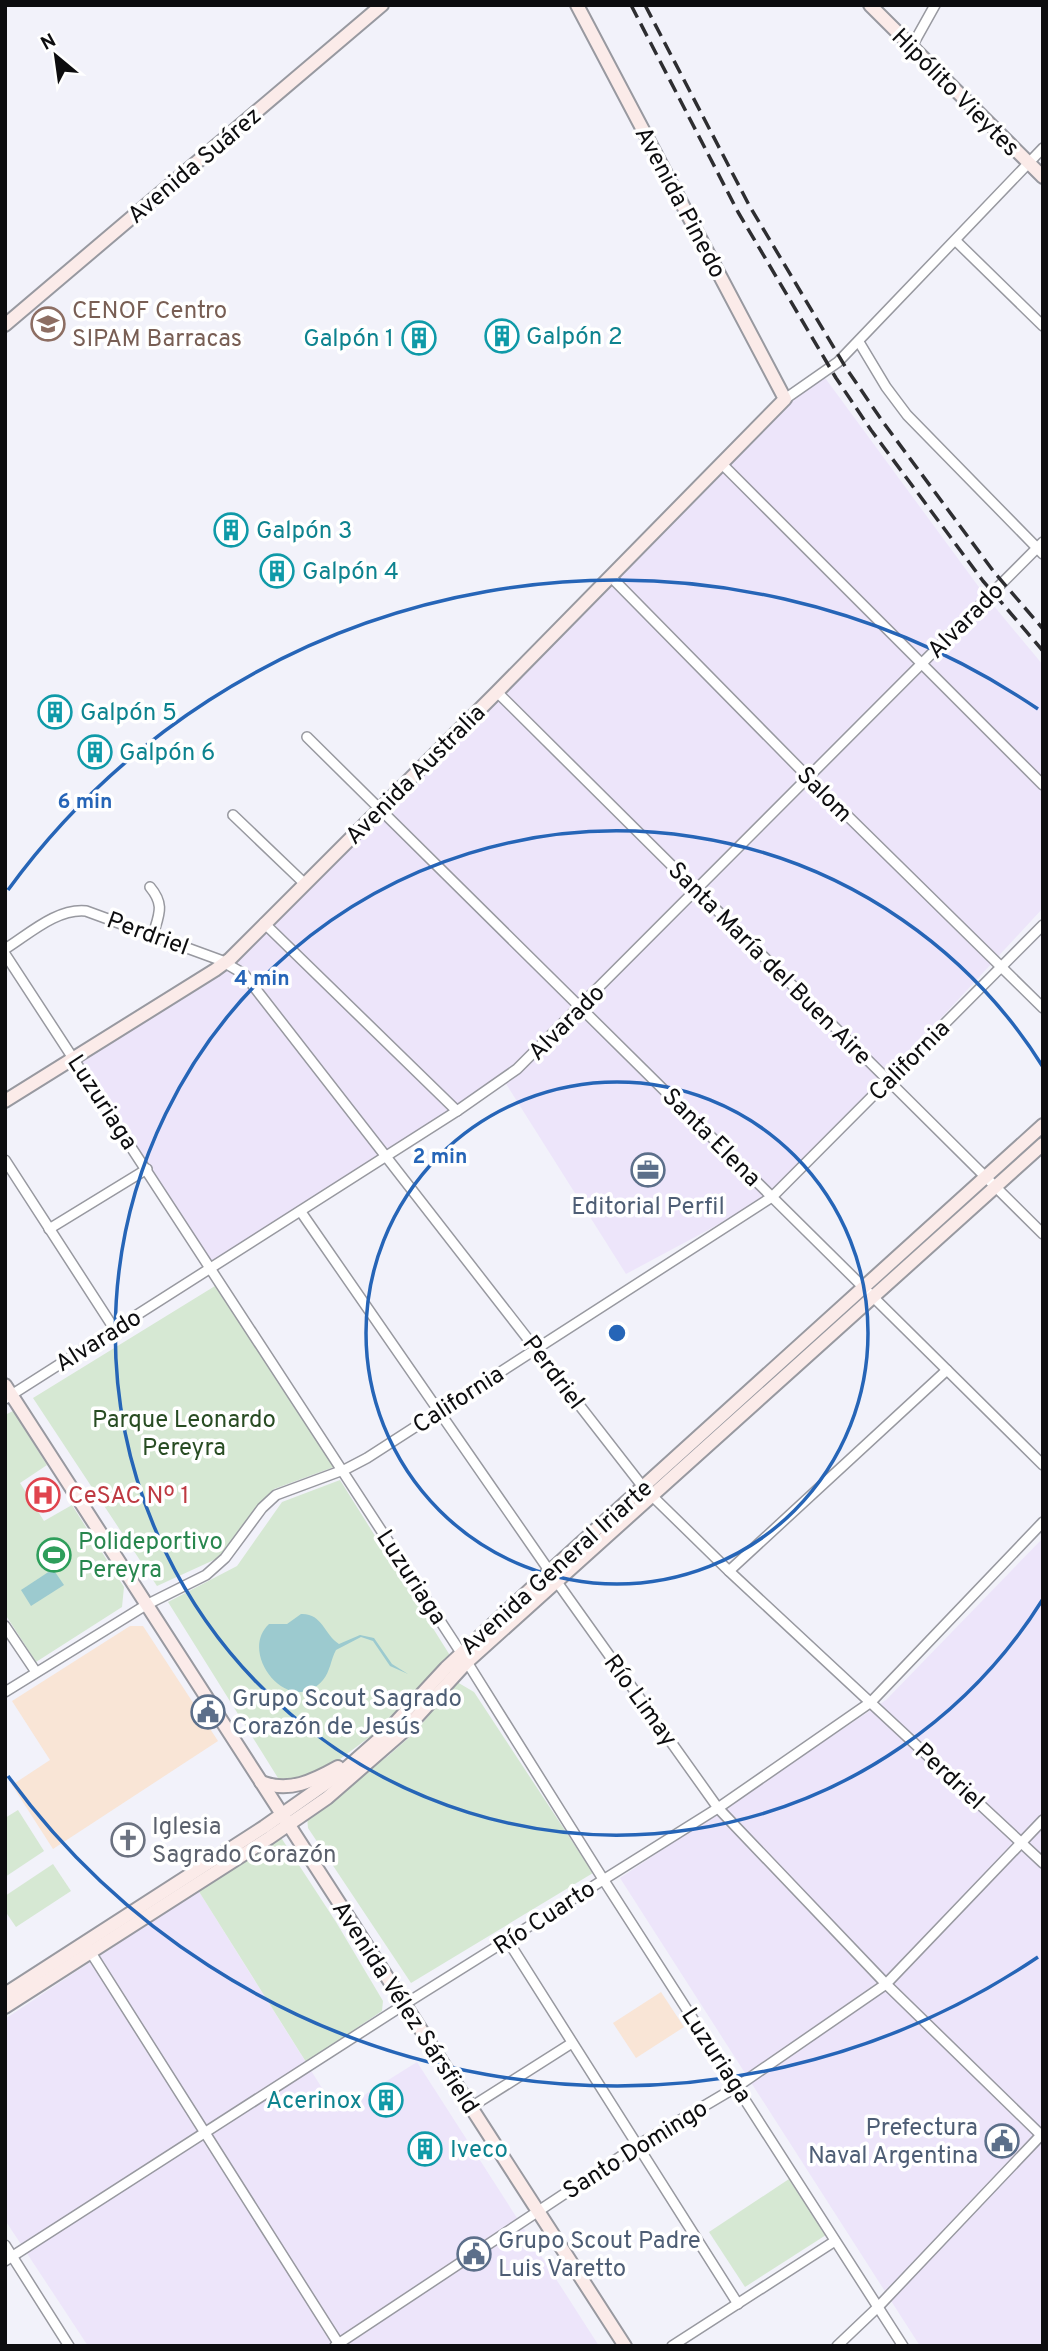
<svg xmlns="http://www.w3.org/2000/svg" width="1048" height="2351" viewBox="0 0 1048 2351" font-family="Overpass,sans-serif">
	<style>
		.industrial { fill: #ede5fa }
		.education { fill: #f9e5d6 }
		.green { fill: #d6e8d3 }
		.water { fill: #9ccacf }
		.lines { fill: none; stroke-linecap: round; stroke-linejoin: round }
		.minor-casing { stroke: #9899a0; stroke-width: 12 }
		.secondary-casing { stroke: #9899a0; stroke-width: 16 }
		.minor { stroke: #fff; stroke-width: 9 }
		.secondary { stroke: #fbebe9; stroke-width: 12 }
		.rail { stroke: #2e2e31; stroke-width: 3.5; stroke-dasharray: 14 7; stroke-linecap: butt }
		.ring { fill: none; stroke: #2665b7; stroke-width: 3.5 }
		.labels { text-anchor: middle; stroke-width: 7; stroke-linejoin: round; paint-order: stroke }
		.street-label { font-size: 24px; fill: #0d0d0f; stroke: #fff }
		.education-label { font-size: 24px; fill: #785e54; stroke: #fff; text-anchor: start }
		.culture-label { font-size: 24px; fill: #0d838f; stroke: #fff; text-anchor: start }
		.service-label { font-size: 24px; fill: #4e5e75; stroke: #fff; text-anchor: start }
		.park-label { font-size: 24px; fill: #284c23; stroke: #fff }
		.health-label { font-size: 24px; fill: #be3a42; stroke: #fff; text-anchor: start }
		.leisure-label { font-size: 24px; fill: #27864d; stroke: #fff; text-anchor: start }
		.worship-label { font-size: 24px; fill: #5b616d; stroke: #fff; text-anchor: start }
		.centre { fill: #2665b7; stroke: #fff; stroke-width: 3.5 }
		.ring-label { font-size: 21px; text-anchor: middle; font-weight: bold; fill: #2665b7; stroke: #fff; stroke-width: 7; stroke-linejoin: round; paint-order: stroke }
	</style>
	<rect width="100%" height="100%" fill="#f2f2fa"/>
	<g class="industrial">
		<polygon points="820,371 984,594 1043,665 1043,908 781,1191 626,1274 503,1079 210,1269 80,1063 237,952"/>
		<polygon points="1043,1538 1043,2346 920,2346 620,1878 886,1700"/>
		<polygon points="198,1890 337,2112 417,2062 599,2346 88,2346 5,2220 5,2019"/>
	</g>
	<g class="education">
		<polygon points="130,1626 143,1626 218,1741 53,1849 12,1785 50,1760 12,1701"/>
		<polygon points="661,1992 684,2027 636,2058 613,2023"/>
	</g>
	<g class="green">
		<polygon points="215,1286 334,1467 274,1489 227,1554 157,1586 33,1398"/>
		<polygon points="13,1411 47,1465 20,1483 44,1521 72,1505 124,1587 122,1607 36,1662 5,1614 5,1415"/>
		<polygon points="340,1480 451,1657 371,1736 336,1762 326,1770 284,1782 278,1778 168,1602 237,1566 282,1502"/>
		<polygon points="457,1682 474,1692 593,1873 411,1983 308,1828 307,1817 388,1756 414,1733"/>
		<polygon points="18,1810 44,1851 5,1877 5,1818"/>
		<polygon points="280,1836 336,1922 383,2001 382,2011 306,2062 198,1890"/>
		<polygon points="53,1864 71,1891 16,1927 5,1911 5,1896"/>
		<polygon points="789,2179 826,2235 745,2287 709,2232"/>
	</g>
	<g class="water">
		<polygon points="53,1569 64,1585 31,1606 21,1590"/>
		<path d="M301,1614C322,1613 324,1634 339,1644L360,1635L374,1638L392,1664L408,1674L390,1666L373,1641L361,1637L336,1650C331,1659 330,1672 323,1680C290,1719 237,1654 269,1624H287Z"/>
	</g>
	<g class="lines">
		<defs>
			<g id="minor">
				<polyline points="911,48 935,5"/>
				<polyline points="956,241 1043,326"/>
				<polyline points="859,342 886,387 907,415 1043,554"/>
				<polyline points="785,399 838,362 1043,148"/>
				<polyline points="722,464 1043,785"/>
				<polyline points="611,577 808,777 1043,1008"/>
				<polyline points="497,692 1043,1234"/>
				<polyline points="307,737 1043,1465"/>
				<polyline points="233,815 304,883"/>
				<path d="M150,887C165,905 159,914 153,935"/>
				<polyline points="264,923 457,1111"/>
				<path d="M5,949C29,934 57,908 86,911L220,960L244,974L643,1487L729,1571L1043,1863"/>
				<polyline points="5,954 467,1662 603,1879 903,2346"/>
				<polyline points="5,1160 115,1330"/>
				<polyline points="301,1212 557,1582 718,1808 886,1984 1043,2137"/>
				<polyline points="49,1229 147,1169"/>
				<polyline points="5,1399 457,1111 517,1069 1043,542"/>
				<polyline points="729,1571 947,1370"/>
				<polyline points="5,1626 36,1672"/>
				<polyline points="5,1692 146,1605 206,1575 225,1558 262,1508 276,1495 346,1469 367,1458 772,1197 1043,925"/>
				<polyline points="508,1941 738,2304"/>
				<polyline points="88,1948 340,2346"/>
				<polyline points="471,2107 572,2043"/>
				<polyline points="5,2245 69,2346"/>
				<polyline points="5,2261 405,2004 718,1808 871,1702 1043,1522"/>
				<polyline points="335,2346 638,2145 738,2086 886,1984 1043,1820"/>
				<polyline points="672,2346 835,2241"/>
				<polyline points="837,2346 878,2307 1043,2133"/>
			</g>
			<g id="secondary">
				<polyline points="870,5 1043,177"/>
				<polyline points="5,325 382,5"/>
				<polyline points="5,1101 215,970 230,959 497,692 785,399 577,5"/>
				<polyline points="5,1385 625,2346"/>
				<path d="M261,1782C289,1793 313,1781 338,1767"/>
				<polyline points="5,1994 264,1827 342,1772 384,1735 446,1668 550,1571 1043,1125"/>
				<polyline points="5,2007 269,1838 327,1798 404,1731 467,1662 1043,1144"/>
			</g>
		</defs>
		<use href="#minor" class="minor-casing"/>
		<use href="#secondary" class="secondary-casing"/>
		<use href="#minor" class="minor"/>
		<use href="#secondary" class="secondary"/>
		<g class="rail">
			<polyline points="631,5 738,212 836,378 871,430 983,581 1043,651"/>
			<polyline points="645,5 749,205 846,368 883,422 994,572 1043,629"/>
		</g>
	</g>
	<g class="ring">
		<circle cx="617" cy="1333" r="251"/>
		<path d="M1043 1599A502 502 0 1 1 1043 1067"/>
		<path d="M1038 1957A753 753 0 0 1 8 1776M8 890A753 753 0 0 1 1038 709"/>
	</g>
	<defs>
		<symbol id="school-ring" viewBox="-11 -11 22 22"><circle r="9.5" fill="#fff" stroke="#8d6e63" stroke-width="1.5"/><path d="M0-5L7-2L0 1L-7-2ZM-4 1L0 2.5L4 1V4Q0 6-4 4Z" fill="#8d6e63"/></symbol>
		<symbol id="building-ring" viewBox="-11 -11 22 22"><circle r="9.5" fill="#fff" stroke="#0f9aa8" stroke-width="1.5"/><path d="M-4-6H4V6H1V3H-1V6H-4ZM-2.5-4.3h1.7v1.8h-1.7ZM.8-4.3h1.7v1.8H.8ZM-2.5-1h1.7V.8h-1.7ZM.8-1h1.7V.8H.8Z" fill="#0f9aa8"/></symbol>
		<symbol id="office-ring" viewBox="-11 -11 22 22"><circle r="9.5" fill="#fff" stroke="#5c6f8a" stroke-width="1.5"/><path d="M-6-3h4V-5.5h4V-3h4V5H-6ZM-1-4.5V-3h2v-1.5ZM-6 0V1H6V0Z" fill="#5c6f8a"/></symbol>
		<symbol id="hospital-ring" viewBox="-11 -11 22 22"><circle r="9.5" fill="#fff" stroke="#e0444e" stroke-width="1.5"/><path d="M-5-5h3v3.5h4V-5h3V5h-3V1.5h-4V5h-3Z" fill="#e0444e"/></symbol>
		<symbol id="stadium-ring" viewBox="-11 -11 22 22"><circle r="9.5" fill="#fff" stroke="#2e9e5b" stroke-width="1.5"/><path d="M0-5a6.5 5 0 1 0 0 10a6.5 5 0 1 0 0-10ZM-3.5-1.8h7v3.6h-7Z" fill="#2e9e5b"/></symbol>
		<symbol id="civic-ring" viewBox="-11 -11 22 22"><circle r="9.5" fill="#fff" stroke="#5c6f8a" stroke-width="1.5"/><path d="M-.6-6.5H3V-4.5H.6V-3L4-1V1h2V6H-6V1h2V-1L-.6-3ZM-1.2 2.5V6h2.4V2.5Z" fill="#5c6f8a"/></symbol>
		<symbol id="church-ring" viewBox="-11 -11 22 22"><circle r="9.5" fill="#fff" stroke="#6b7280" stroke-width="1.5"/><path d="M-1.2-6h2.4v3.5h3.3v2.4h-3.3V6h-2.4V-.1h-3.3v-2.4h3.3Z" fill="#6b7280"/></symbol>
	</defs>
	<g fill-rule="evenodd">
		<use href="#school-ring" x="29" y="305" width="38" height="38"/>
		<use href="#building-ring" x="483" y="317" width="38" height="38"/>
		<use href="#building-ring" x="400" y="319" width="38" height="38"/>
		<use href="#building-ring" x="212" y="511" width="38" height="38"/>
		<use href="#building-ring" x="258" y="552" width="38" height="38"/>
		<use href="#building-ring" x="36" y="693" width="38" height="38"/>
		<use href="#building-ring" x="76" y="733" width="38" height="38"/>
		<use href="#office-ring" x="629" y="1151" width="38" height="38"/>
		<use href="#hospital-ring" x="24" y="1476" width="38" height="38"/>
		<use href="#stadium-ring" x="35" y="1536" width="38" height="38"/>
		<use href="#civic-ring" x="189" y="1693" width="38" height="38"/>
		<use href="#church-ring" x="109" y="1821" width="38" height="38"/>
		<use href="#building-ring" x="367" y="2081" width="38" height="38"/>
		<use href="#civic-ring" x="983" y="2122" width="38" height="38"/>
		<use href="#building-ring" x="406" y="2130" width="38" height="38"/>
		<use href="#civic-ring" x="455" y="2235" width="38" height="38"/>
	</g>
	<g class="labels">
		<g class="street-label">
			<text transform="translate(956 92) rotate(45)" y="8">Hipólito Vieytes</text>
			<text transform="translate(194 165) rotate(-40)" y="8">Avenida Suárez</text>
			<text transform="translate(681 202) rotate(62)" y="8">Avenida Pinedo</text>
			<text transform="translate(965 620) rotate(-45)" y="8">Alvarado</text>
			<text transform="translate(415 774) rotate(-45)" y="8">Avenida Australia</text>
			<text transform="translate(825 794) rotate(45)" y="8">Salom</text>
			<text transform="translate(148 933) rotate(20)" y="8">Perdriel</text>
			<text transform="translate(770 963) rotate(45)" y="8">Santa María del Buen Aire</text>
			<text transform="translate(566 1022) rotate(-45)" y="8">Alvarado</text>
			<text transform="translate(909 1060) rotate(-45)" y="8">California</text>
			<text transform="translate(103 1102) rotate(57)" y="8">Luzuriaga</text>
			<text transform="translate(712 1137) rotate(45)" y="8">Santa Elena</text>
			<text transform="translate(98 1340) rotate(-32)" y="8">Alvarado</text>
			<text transform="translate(554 1372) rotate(53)" y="8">Perdriel</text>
			<text transform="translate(458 1399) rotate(-33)" y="8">California</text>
			<text transform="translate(556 1567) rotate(-42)" y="8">Avenida General Iriarte</text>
			<text transform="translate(412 1577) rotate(57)" y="8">Luzuriaga</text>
			<text transform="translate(641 1700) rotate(54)" y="8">Río Limay</text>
			<text transform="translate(950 1776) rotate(43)" y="8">Perdriel</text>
			<text transform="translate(544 1917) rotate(-33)" y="8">Río Cuarto</text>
			<text transform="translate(406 2007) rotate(57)" y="8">Avenida Vélez Sársfield</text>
			<text transform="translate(717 2055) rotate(57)" y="8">Luzuriaga</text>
			<text transform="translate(635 2149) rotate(-32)" y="8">Santo Domingo</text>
		</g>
		<g class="education-label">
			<text x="72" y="318">CENOF Centro<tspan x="72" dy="28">SIPAM Barracas</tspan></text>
		</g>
		<g class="culture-label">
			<text x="526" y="344">Galpón 2</text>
			<text x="394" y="346" text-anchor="end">Galpón 1</text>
			<text x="256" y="538">Galpón 3</text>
			<text x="302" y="579">Galpón 4</text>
			<text x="80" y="720">Galpón 5</text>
			<text x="119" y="760">Galpón 6</text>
			<text x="362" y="2108" text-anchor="end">Acerinox</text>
			<text x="450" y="2157">Iveco</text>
		</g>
		<g class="service-label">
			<text x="648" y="1214" text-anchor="middle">Editorial Perfil</text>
			<text x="232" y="1706">Grupo Scout Sagrado<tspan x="232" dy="28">Corazón de Jesús</tspan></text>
			<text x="978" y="2135" text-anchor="end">Prefectura<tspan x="978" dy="28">Naval Argentina</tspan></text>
			<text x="498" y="2248">Grupo Scout Padre<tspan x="498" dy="28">Luis Varetto</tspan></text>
		</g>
		<g class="park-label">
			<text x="184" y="1427">Parque Leonardo<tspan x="184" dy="28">Pereyra</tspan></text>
		</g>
		<g class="health-label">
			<text x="68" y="1503">CeSAC Nº 1</text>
		</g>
		<g class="leisure-label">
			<text x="78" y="1549">Polideportivo<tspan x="78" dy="28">Pereyra</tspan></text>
		</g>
		<g class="worship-label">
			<text x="152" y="1834">Iglesia<tspan x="152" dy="28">Sagrado Corazón</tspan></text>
		</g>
	</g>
	<circle cx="617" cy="1333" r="10" class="centre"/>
	<g class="ring-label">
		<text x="85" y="808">6 min</text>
		<text x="262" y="985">4 min</text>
		<text x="440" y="1163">2 min</text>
	</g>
	<rect width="1048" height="2351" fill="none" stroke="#0d0d0f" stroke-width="14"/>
	<g transform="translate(56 56) rotate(331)" stroke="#ffffff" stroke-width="5" paint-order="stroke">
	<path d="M0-5L12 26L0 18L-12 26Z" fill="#0d0d0f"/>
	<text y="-10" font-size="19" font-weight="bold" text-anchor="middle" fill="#0d0d0f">N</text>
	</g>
</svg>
